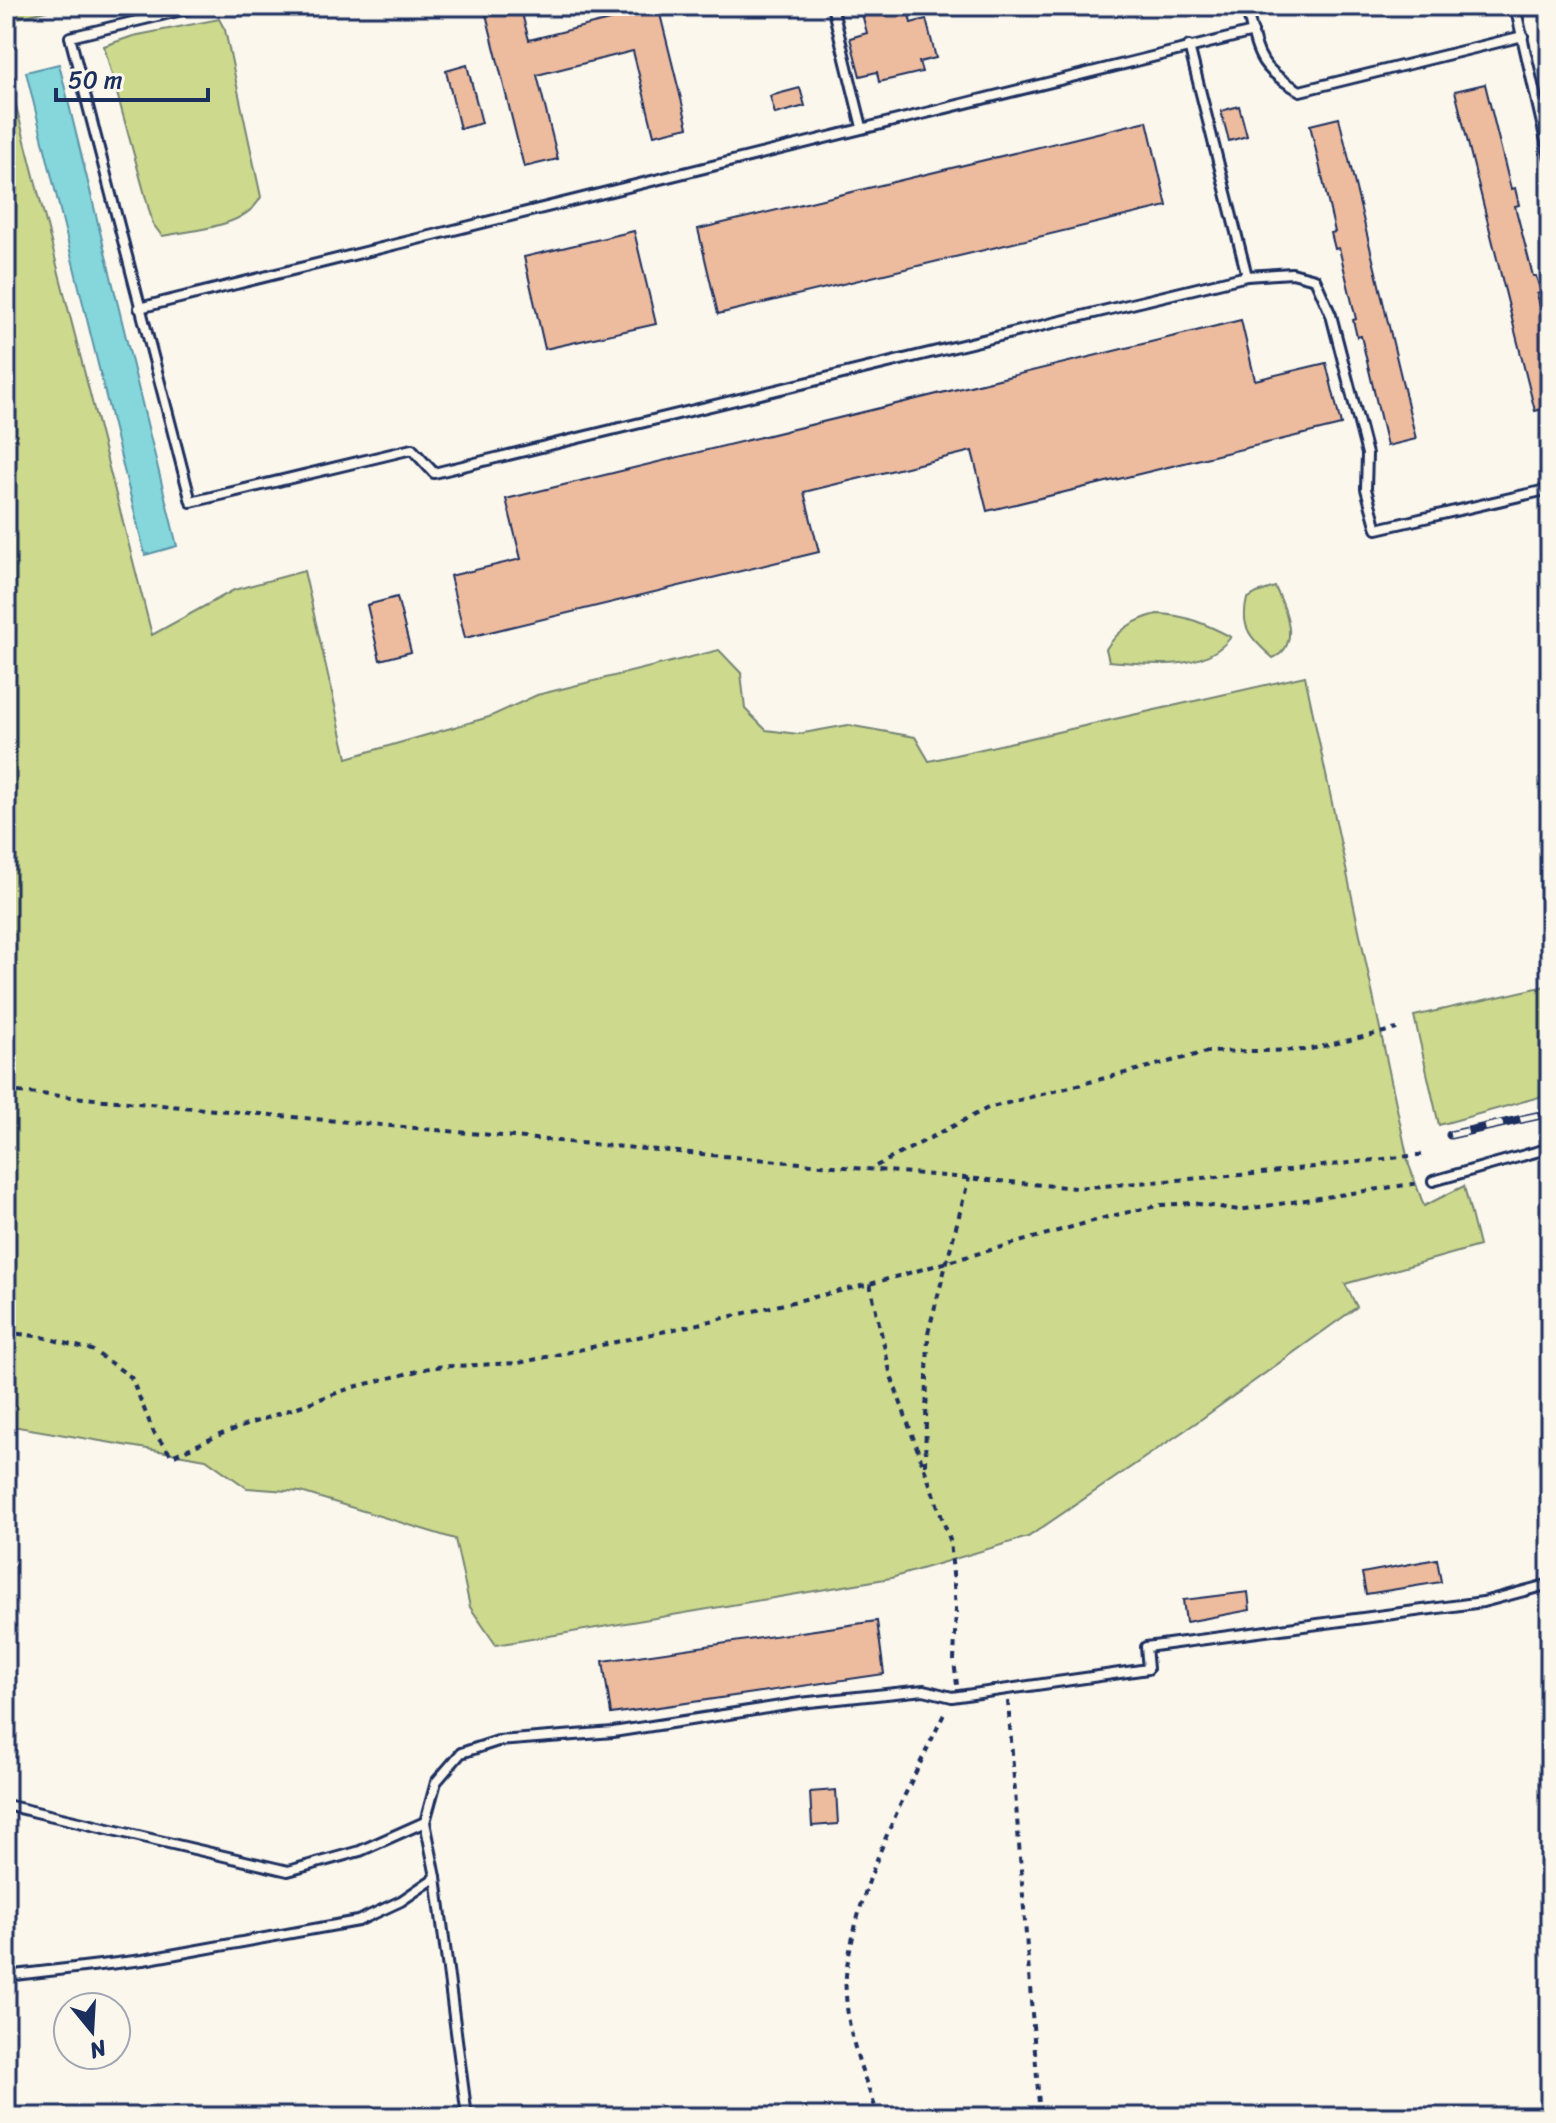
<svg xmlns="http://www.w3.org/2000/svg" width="1556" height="2123" viewBox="0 0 1556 2123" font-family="Sriracha,sans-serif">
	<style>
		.green { fill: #cdd98c; stroke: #748475; stroke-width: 2 }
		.water { fill: #85d7db; stroke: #5b94a9; stroke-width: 2 }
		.building { fill: #edbb9e; stroke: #1b2f5e; stroke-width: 2 }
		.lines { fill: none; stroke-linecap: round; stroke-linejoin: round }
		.service-casing { stroke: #1b2f5e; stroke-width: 14 }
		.path { stroke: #1b2f5e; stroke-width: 4; stroke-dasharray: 6 6; stroke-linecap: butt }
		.service { stroke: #fbf7ec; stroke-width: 8 }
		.rail-casing { stroke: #1b2f5e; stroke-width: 9 }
		.rail { stroke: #fbf7ec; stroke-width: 6; stroke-dasharray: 18; stroke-linecap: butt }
	</style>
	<rect width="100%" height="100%" fill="#fbf7ec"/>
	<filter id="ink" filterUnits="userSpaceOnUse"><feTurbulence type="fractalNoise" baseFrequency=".0125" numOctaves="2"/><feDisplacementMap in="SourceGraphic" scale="16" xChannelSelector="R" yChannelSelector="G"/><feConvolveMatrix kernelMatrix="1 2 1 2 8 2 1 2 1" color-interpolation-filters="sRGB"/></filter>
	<g filter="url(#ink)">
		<g class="green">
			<polygon points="6,6 66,6 6,21"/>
			<path d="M219,19L225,30L261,197C245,228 192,230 162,236L153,224L104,46L133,36Z"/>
			<polygon points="6,67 152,635 234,590 304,571 347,758 489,717 537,695 719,650 741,673 745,709 766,730 798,734 848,725 915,737 929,761 1305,676 1409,1165 1424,1206 1464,1186 1479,1246 1345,1284 1357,1307 1200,1420 1028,1537 891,1578 496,1645 470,1607 455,1539 301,1492 247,1488 206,1459 6,1425"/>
			<path d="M1275,587C1285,607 1302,646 1273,658C1253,640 1239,629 1247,599L1257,593Z"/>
			<path d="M1157,614C1184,614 1208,625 1231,637C1203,673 1149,664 1109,661L1106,649C1119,629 1134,620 1157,614Z"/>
			<polygon points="1550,985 1550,1094 1439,1125 1414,1016"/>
		</g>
		<polygon class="water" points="59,64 177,546 145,555 26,72"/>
		<g class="building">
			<polygon points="484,6 520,6 529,40 625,16 623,6 658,6 688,127 654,135 633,51 537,75 558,159 524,167"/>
			<polygon points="860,6 907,6 911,23 926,19 936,58 919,62 922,72 879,82 877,72 860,76 850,38 867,33"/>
			<polygon points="467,65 482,123 460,129 446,71"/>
			<polygon points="1485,84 1511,189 1515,188 1519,205 1515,206 1533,276 1536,276 1541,293 1537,294 1550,347 1550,407 1535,411 1455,91"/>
			<polygon points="800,88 805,106 775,114 770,96"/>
			<polygon points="1239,106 1247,136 1229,141 1221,111"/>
			<polygon points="1339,118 1416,439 1387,446 1361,336 1357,337 1353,320 1356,319 1339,248 1335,249 1331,233 1335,232 1310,125"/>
			<polygon points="1147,121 1167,206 718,314 698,229"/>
			<polygon points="634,231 656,324 545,349 524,257"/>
			<polygon points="1241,320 1255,380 1326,363 1341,425 987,511 972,451 804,492 819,552 465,638 450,576 521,559 506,499"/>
			<polygon points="397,597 411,652 380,660 367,605"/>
			<polygon points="1437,1559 1441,1582 1366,1594 1362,1573"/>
			<polygon points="1248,1592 1250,1610 1186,1622 1183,1600"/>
			<polygon points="877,1621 884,1674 611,1714 603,1661"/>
			<polygon points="836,1790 838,1824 812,1826 810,1792"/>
		</g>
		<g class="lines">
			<defs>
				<g id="service">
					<polyline points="199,6 70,37 191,502 412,449 434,473 1247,276 1292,273 1315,279 1331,315 1367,454 1366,489 1377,529 1550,489"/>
					<polyline points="832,6 862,127"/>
					<path d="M1246,6C1258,53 1255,66 1300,91L1523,36"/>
					<polyline points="1515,6 1550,159"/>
					<polyline points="1189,46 1247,276"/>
					<polyline points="139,308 1253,32"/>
					<polyline points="1433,1181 1550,1148"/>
					<polyline points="6,1805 288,1871 360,1851 425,1822"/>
					<polyline points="6,1976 143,1960 358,1921 401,1901 436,1877"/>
					<polyline points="467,2117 436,1877 425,1822 436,1782 461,1753 498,1741 613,1732 800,1703 924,1690 952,1697 1148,1669 1146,1647 1483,1602 1550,1584"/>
				</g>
			</defs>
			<use href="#service" class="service-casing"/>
			<g class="path">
				<polyline points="6,1091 1076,1188 1253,1174 1427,1154"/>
				<polyline points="876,1166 988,1108 1207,1052 1307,1050 1397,1029"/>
				<polyline points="870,1284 891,1376 950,1540 956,1608 954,1661 957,1685"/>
				<polyline points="6,1332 42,1337 92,1350 131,1377 154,1433 172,1456 224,1433 354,1387 433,1367 519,1363 698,1324 870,1284 1111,1216 1161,1205 1192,1203 1239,1210 1419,1183"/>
				<polyline points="925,1465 928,1333 969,1178"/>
				<polyline points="1008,1701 1040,2117"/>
				<path d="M879,2117C864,2077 848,2038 846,1994C844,1972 850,1950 855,1928C874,1851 912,1781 946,1710"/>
			</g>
			<use href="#service" class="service"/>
			<defs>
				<polyline id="rail" points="1450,1135 1550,1113"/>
			</defs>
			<use href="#rail" class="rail-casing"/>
			<use href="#rail" class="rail"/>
		</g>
	</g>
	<rect width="1556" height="2123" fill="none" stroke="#fbf7ec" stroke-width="32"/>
	<rect x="16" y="16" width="1524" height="2091" fill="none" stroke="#1b2f5e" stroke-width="3" filter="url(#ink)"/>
	<g transform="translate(92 2031) rotate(162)"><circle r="38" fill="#fbf7ec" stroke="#a1a7b3" stroke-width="2"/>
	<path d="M0-6L14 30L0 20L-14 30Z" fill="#1b2f5e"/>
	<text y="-12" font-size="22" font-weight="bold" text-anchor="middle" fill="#1b2f5e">N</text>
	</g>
	<path d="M56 88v12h152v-12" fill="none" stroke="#1b2f5e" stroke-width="4"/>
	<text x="68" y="88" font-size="24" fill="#1b2f5e" stroke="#fbf7ec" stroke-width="6" paint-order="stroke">50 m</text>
</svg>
